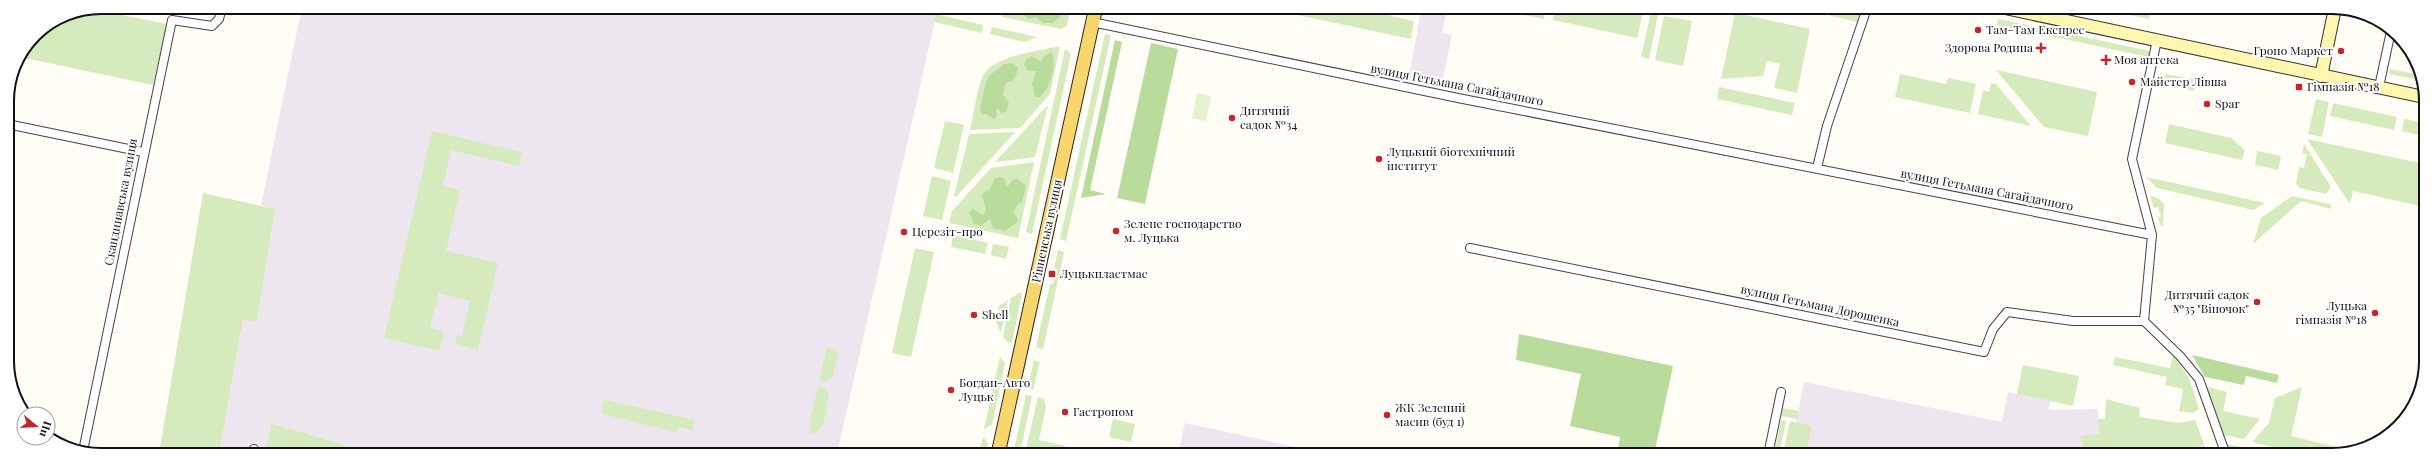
<svg xmlns="http://www.w3.org/2000/svg" width="2433" height="462" viewBox="0 0 2433 462" font-family="'Playfair Display',serif">
	<style>
		.industrial { fill: #eee6ef }
		.green { fill: #d5ebbd }
		.forest { fill: #b9dc9c }
		.pitch { fill: #e6f2cf }
		.lines { fill: none; stroke-linecap: round; stroke-linejoin: round }
		.street-casing { stroke: #444; stroke-width: 10 }
		.secondary-casing { stroke: #333; stroke-width: 14 }
		.primary-casing { stroke: #222; stroke-width: 15 }
		.street { stroke: #fff; stroke-width: 8 }
		.secondary { stroke: #fff6b0; stroke-width: 12 }
		.primary { stroke: #f9d66b; stroke-width: 13 }
		.poi-dot { fill: #c4262e; stroke: #fff; stroke-width: 1.5 }
		.labels { text-anchor: middle; stroke-width: 4; stroke-linejoin: round; paint-order: stroke }
		.poi-label { font-size: 12px; fill: #111; stroke: #fff; text-anchor: start }
		.street-label { font-size: 12px; fill: #111; stroke: #fff }
		.rim { fill: none; stroke: #111; stroke-width: 2 }
	</style>
	<rect width="100%" height="100%" fill="#fffdf5"/>
	<g class="industrial">
		<polygon points="302,7 938,7 837,454 365,454 345,447 342,444 271,423 265,454 219,454 243,320 257,322 275,209 261,205"/>
		<polygon points="1421,10 1446,15 1442,33 1452,35 1441,87 1408,81"/>
		<polygon points="1804,382 2002,422 2008,392 2050,401 2049,410 2098,409 2099,434 2198,427 2208,455 1783,455 1790,421 1796,422"/>
		<polygon points="1185,423 1333,455 1178,454"/>
	</g>
	<g class="green">
		<polygon points="997,7 1071,7 1067,26 1061,29 1002,17"/>
		<polygon points="1284,7 1349,7 1367,11 1368,7 1393,7 1391,16 1414,21 1411,39 1283,12"/>
		<polygon points="1490,8 1546,8 1544,19"/>
		<polygon points="1556,8 1644,8 1637,38 1553,20"/>
		<polygon points="1659,8 1696,8 1695,15"/>
		<polygon points="1832,8 1862,8 1858,22 1831,16"/>
		<polygon points="2122,8 2148,8 2151,12 2149,19 2121,13"/>
		<path d="M91,9L167,24L153,85L20,57C41,26 54,16 91,9Z"/>
		<polygon points="1651,12 1658,14 1649,59 1641,57"/>
		<polygon points="1735,13 1810,29 1797,93 1774,88 1780,64 1767,61 1763,76 1721,79"/>
		<polygon points="936,14 983,25 982,33 934,22"/>
		<polygon points="1664,16 1692,21 1683,66 1655,60"/>
		<polygon points="1998,19 2150,51 2149,57 1997,25"/>
		<polygon points="992,27 1037,37 1025,42 990,34"/>
		<polygon points="1105,34 1111,35 1066,241 1060,239"/>
		<path d="M1060,46L1050,94L1020,128L970,130C974,113 976,94 982,78C990,56 1039,51 1060,46Z"/>
		<polygon points="1065,49 1071,54 1032,234 1026,232"/>
		<polygon points="2390,69 2420,75 2424,81 2389,74"/>
		<polygon points="1996,70 2097,92 2088,136 2044,127"/>
		<polygon points="1900,74 1946,84 1948,78 1976,84 1970,113 1895,97"/>
		<polygon points="2166,74 2196,80 2194,91 2164,85"/>
		<polygon points="1991,83 1996,84 2031,126 1978,114 1983,90 1989,92"/>
		<polygon points="1719,87 1795,103 1792,115 1717,99"/>
		<polygon points="2316,99 2329,102 2322,137 2308,134"/>
		<polygon points="2333,103 2397,117 2394,130 2330,116"/>
		<polygon points="1048,105 1035,157 995,162"/>
		<polygon points="2404,119 2424,123 2424,136 2402,131"/>
		<polygon points="945,121 964,125 953,173 934,168"/>
		<polygon points="2169,124 2231,138 2245,150 2242,160 2165,143"/>
		<polygon points="432,131 522,152 519,166 451,150 443,186 460,190 446,251 498,263 478,350 455,344 457,335 462,336 470,301 439,293 430,328 444,332 439,351 384,338"/>
		<polygon points="1015,132 956,197 954,196 969,134"/>
		<polygon points="2307,139 2424,164 2425,207 2353,191 2350,204"/>
		<polygon points="2304,144 2331,187 2326,194 2300,188 2296,184 2299,167 2304,168 2307,154 2302,153"/>
		<polygon points="2257,151 2281,156 2278,170 2255,165"/>
		<polygon points="1034,162 1018,238 949,223 952,211 991,168"/>
		<polygon points="932,176 951,181 942,220 923,216"/>
		<polygon points="2146,177 2265,203 2253,210 2157,188"/>
		<polygon points="203,193 275,209 257,322 243,320 219,454 159,454"/>
		<polygon points="2150,196 2158,198 2164,204 2163,226 2161,226 2158,218 2161,217 2158,207 2154,208"/>
		<polygon points="2292,196 2330,204 2332,209 2301,201 2253,244 2261,218"/>
		<polygon points="953,235 988,243 985,254 951,247"/>
		<polygon points="993,244 1009,247 1006,259 991,255"/>
		<polygon points="915,248 934,252 911,357 892,353"/>
		<polygon points="1058,250 1064,252 1043,349 1036,347 1050,284 1053,284 1057,269 1054,268"/>
		<polygon points="1019,293 1022,293 1012,343 1007,342 1003,336 1011,298"/>
		<polygon points="1008,300 1001,333 996,322 999,306"/>
		<polygon points="827,347 834,349 838,354 833,376 827,381 819,381"/>
		<polygon points="2173,355 2189,378 2199,409 2193,413 2179,411 2183,389 2165,385 2167,377 2113,365 2115,357 2170,368"/>
		<polygon points="1000,357 1005,363 992,425 984,429"/>
		<polygon points="1034,360 1040,362 1033,390 1028,386"/>
		<polygon points="2023,365 2079,376 2073,406 2017,394"/>
		<polygon points="818,386 825,388 829,394 823,426 815,434 809,433 812,420 810,419"/>
		<polygon points="2207,387 2227,392 2223,411 2260,419 2244,439 2224,435"/>
		<polygon points="2302,387 2291,436 2353,451 2338,455 2289,455 2289,451 2252,442 2269,423 2275,398"/>
		<polygon points="1026,395 1032,396 1020,454 1013,454"/>
		<polygon points="1038,397 1044,399 1046,407 1039,440 1066,446 1061,449 1062,454 1025,454"/>
		<polygon points="2106,399 2140,408 2139,417 2179,423 2195,420 2204,444 2173,455 2086,455 2080,436 2099,434 2098,419 2105,419"/>
		<polygon points="606,400 695,420 692,430 678,427 677,433 609,416 603,414 602,403"/>
		<polygon points="1783,408 1798,411 1797,419 1781,416"/>
		<polygon points="1113,419 1135,424 1131,442 1109,437"/>
		<polygon points="1781,420 1786,421 1779,455 1774,455"/>
		<polygon points="1790,421 1812,426 1806,455 1783,455"/>
		<polygon points="271,423 342,444 345,447 365,454 265,454"/>
		<polygon points="983,437 988,443 986,454 979,454"/>
		<polygon points="2227,444 2256,450 2255,455 2231,455"/>
	</g>
	<g class="forest">
		<polygon points="1003,7 1061,7 1060,17 1053,23 1043,23 1036,17 1029,19 1021,13 1011,14"/>
		<polygon points="1115,40 1122,42 1090,190 1106,194 1081,198"/>
		<polygon points="1151,43 1178,49 1145,204 1117,198"/>
		<path d="M1052,52C1057,64 1051,88 1040,97H1035L1032,84L1036,71H1028L1024,65L1025,61L1032,56L1041,62L1044,56Z"/>
		<path d="M1012,63L1018,67C1017,76 1015,81 1006,83L1003,94L1009,103L1006,112L1001,113L998,109H996L997,116L994,119L986,114H981L980,109L986,82L989,76L1004,64Z"/>
		<polygon points="999,177 1004,178 1007,187 1013,180 1018,179 1026,186 1022,202 1017,205 1013,213 1018,219 1017,222 1005,231 993,228 990,219 981,226 974,224 969,212 973,209 983,215 986,210 982,196 984,192 989,191 995,178"/>
		<polygon points="1519,334 1673,366 1654,455 1617,455 1620,437 1570,426 1581,374 1516,360"/>
		<polygon points="2192,355 2279,375 2277,383 2246,376 2244,385 2205,377"/>
	</g>
	<polygon class="pitch" points="1197,93 1211,96 1206,121 1192,118"/>
	<g class="lines">
		<defs>
			<g id="street">
				<polyline points="1092,22 1458,98 2152,235"/>
				<polyline points="2157,40 2132,159 2152,235 2144,321 2180,356 2199,379 2226,455"/>
				<polyline points="2379,87 2391,31"/>
				<polyline points="7,124 143,152"/>
				<polyline points="1817,168 1827,126 1867,8"/>
				<polyline points="1470,248 1984,352 1993,329 2007,312 2073,321 2144,321"/>
				<polyline points="83,451 172,20 212,26 219,19 222,7"/>
				<polyline points="253,454 254,449"/>
				<polyline points="1768,455 1781,392"/>
			</g>
			<g id="secondary">
				<polyline points="2005,8 2424,97"/>
				<polyline points="2321,76 2335,8"/>
			</g>
			<polyline id="primary" points="998,454 1096,7"/>
		</defs>
		<use href="#street" class="street-casing"/>
		<use href="#secondary" class="secondary-casing"/>
		<use href="#primary" class="primary-casing"/>
		<use href="#street" class="street"/>
		<use href="#secondary" class="secondary"/>
		<use href="#primary" class="primary"/>
	</g>
	<g class="poi-dot">
		<circle cx="1978" cy="30" r="4"/>
		<path d="M2039 42h4v4h4v4h-4v4h-4v-4h-4v-4h4z"/>
		<circle cx="2341" cy="51" r="4"/>
		<path d="M2104 54h4v4h4v4h-4v4h-4v-4h-4v-4h4z"/>
		<circle cx="2132" cy="82" r="4"/>
		<rect x="2295" y="83" width="8" height="8" rx="2"/>
		<circle cx="2207" cy="104" r="4"/>
		<circle cx="1232" cy="118" r="4"/>
		<circle cx="1379" cy="159" r="4"/>
		<circle cx="1116" cy="231" r="4"/>
		<circle cx="904" cy="232" r="4"/>
		<rect x="1048" y="270" width="8" height="8" rx="2"/>
		<circle cx="2257" cy="302" r="4"/>
		<circle cx="2375" cy="313" r="4"/>
		<circle cx="974" cy="315" r="4"/>
		<circle cx="951" cy="390" r="4"/>
		<circle cx="1065" cy="412" r="4"/>
		<circle cx="1387" cy="415" r="4"/>
	</g>
	<g class="labels">
		<g class="poi-label">
			<text x="1986" y="34">Там-Там Експрес</text>
			<text x="2033" y="52" text-anchor="end">Здорова Родина</text>
			<text x="2333" y="55" text-anchor="end">Гроно Маркет</text>
			<text x="2114" y="64">Моя аптека</text>
			<text x="2140" y="86">Майстер Лівша</text>
			<text x="2307" y="91">Гімназія №18</text>
			<text x="2215" y="108">Spar</text>
			<text x="1240" y="115">Дитячий<tspan x="1240" dy="14">садок №34</tspan></text>
			<text x="1387" y="156">Луцький біотехнічний<tspan x="1387" dy="14">інститут</tspan></text>
			<text x="1124" y="228">Зелене господарство<tspan x="1124" dy="14">м. Луцька</tspan></text>
			<text x="912" y="236">Церезіт-про</text>
			<text x="1060" y="278">Луцькпластмас</text>
			<text x="2249" y="299" text-anchor="end">Дитячий садок<tspan x="2249" dy="14">№35 "Віночок"</tspan></text>
			<text x="2367" y="310" text-anchor="end">Луцька<tspan x="2367" dy="14">гімназія №18</tspan></text>
			<text x="982" y="319">Shell</text>
			<text x="959" y="387">Богдан-Авто<tspan x="959" dy="14">Луцьк</tspan></text>
			<text x="1395" y="412">ЖК Зелений<tspan x="1395" dy="14">масив (буд 1)</tspan></text>
			<text x="1073" y="416">Гастроном</text>
		</g>
		<g class="street-label">
			<text transform="translate(1457 85) rotate(11)" y="4">вулиця Гетьмана Сагайдачного</text>
			<text transform="translate(1987 190) rotate(11)" y="4">вулиця Гетьмана Сагайдачного</text>
			<text transform="translate(121 202) rotate(-79)" y="4">Скандинавська вулиця</text>
			<text transform="translate(1047 231) rotate(-78)" y="4">Рівненська вулиця</text>
			<text transform="translate(1820 306) rotate(12)" y="4">вулиця Гетьмана Дорошенка</text>
		</g>
	</g>
	<path d="M0 0H2433V462H0ZM101 14H2332A87 87 0 0 1 2419 101V361A87 87 0 0 1 2332 448H101A87 87 0 0 1 14 361V101A87 87 0 0 1 101 14Z" fill="#fff" fill-rule="evenodd"/>
	<path class="rim" d="M101 14H2332A87 87 0 0 1 2419 101V361A87 87 0 0 1 2332 448H101A87 87 0 0 1 14 361V101A87 87 0 0 1 101 14Z"/>
	<g transform="translate(36 426) rotate(108)"><circle r="19" fill="#ffffff" stroke="#a0a0a0"/>
	<path d="M0-3L7 15L0 10L-7 15Z" fill="#c4262e"/>
	<text y="-6" font-size="11" font-weight="bold" text-anchor="middle" fill="#111111">Пн</text>
	</g>
</svg>
